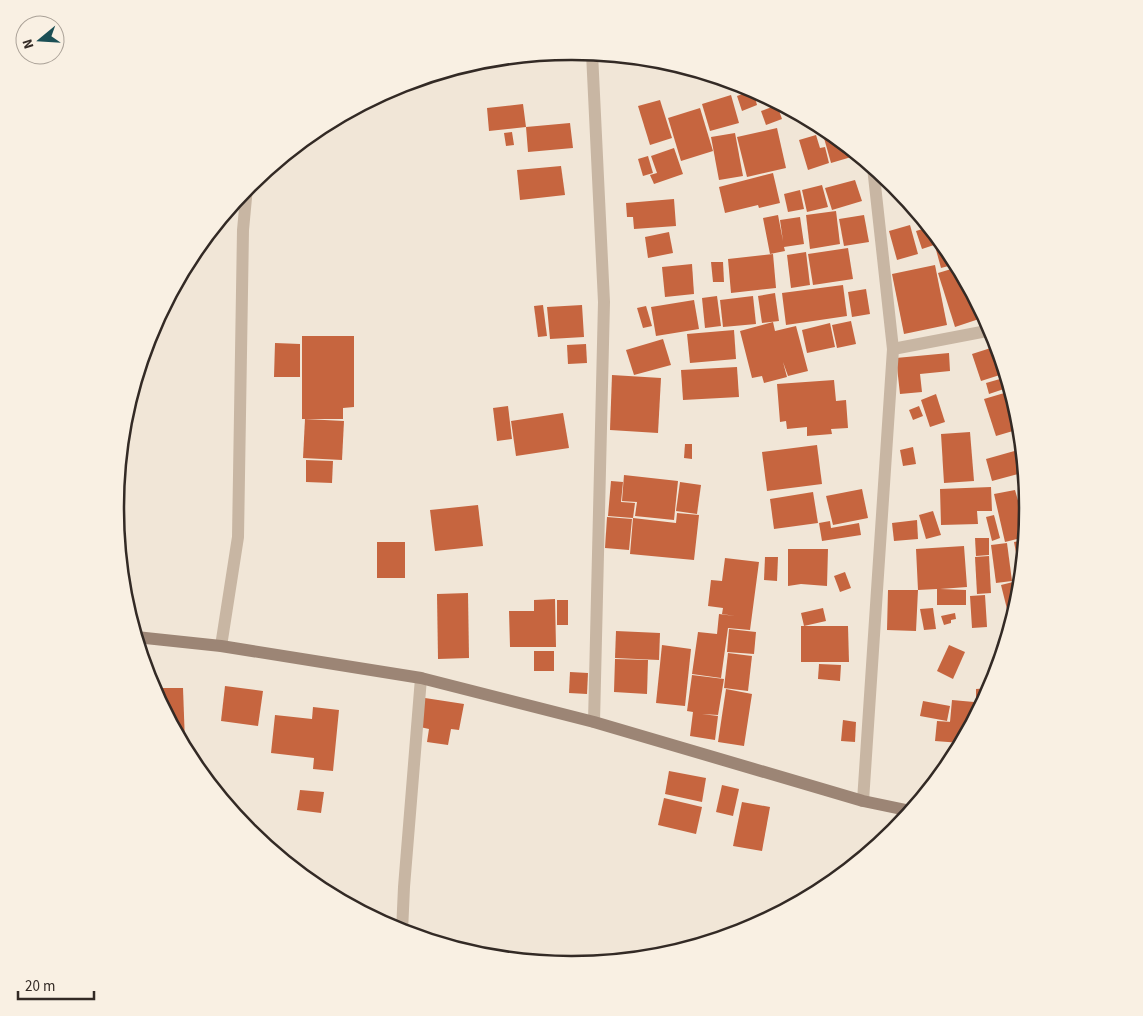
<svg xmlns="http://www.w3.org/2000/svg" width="1143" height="1016" viewBox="0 0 1143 1016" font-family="'Source Sans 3',sans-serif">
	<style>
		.building { fill: #c6653f }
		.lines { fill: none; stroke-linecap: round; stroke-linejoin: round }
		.street { stroke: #c8b6a3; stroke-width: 12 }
		.secondary { stroke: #9c8575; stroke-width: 12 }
		.rim { fill: none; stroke: #332a25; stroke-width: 2.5 }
	</style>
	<rect width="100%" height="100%" fill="#f1e6d7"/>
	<g class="building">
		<polygon points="753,90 757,105 742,111 737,96"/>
		<polygon points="731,95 739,123 710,131 702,104"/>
		<polygon points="660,100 672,138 650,145 638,106"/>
		<polygon points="523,104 526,127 570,123 573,148 528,152 526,127 489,131 487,108"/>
		<polygon points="777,105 782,119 766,125 761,111"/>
		<polygon points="783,105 783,106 794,111 785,114"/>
		<polygon points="700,108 713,151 681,161 668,118"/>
		<polygon points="777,128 786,168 747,177 737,137"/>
		<polygon points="512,132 514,145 506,146 504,133"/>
		<polygon points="735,133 743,176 719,180 711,137"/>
		<polygon points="816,135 820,148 825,147 829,163 808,170 799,140"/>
		<polygon points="834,135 858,155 831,163 824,138"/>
		<polygon points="674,148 683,174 654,184 650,175 657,173 651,156"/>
		<polygon points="648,156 653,173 643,176 638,159"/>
		<polygon points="561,166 565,195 520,200 517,170"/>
		<polygon points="773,173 780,203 759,208 758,205 725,213 719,187"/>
		<polygon points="855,180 862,201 832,210 825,188"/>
		<polygon points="822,185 828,207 807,212 802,190"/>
		<polygon points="800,190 804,209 788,212 784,194"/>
		<polygon points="674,199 676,226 634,229 633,217 627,217 626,203"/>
		<polygon points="836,211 840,244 810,249 806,215"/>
		<polygon points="778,215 783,241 780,220 800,217 804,244 784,247 785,251 770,254 763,218"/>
		<polygon points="864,215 869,242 844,246 839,219"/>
		<polygon points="910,225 918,254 897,260 889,231"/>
		<polygon points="929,227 939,240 940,243 922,249 916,231"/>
		<polygon points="669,232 673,253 648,258 645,237"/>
		<polygon points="943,244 951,254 956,264 941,268 935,246"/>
		<polygon points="848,248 853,279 813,285 808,254"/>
		<polygon points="806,252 810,285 791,288 787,255"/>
		<polygon points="773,254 776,288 731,293 728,259"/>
		<polygon points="711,262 723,262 724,282 713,282"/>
		<polygon points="692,264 694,294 665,297 662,267"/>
		<polygon points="935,265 947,325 904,334 892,274"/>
		<polygon points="958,267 985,317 955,327 938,273"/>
		<polygon points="843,285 847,316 786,325 782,293"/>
		<polygon points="866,289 870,314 852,317 848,292"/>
		<polygon points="775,293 779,321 762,323 758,296"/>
		<polygon points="717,296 721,326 705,328 702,298"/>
		<polygon points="753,296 756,324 723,327 720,300"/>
		<polygon points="694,300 699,329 656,336 651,307"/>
		<polygon points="543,305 547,336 538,337 534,306"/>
		<polygon points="582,305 584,337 550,339 547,307"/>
		<polygon points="646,306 652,326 643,328 637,308"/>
		<polygon points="851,321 856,344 837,348 832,325"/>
		<polygon points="773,322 775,331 796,326 808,371 788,376 783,362 787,377 764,383 762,376 752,378 740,331"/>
		<polygon points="830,323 835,347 807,353 802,330"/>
		<polygon points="734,330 736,359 690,363 687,334"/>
		<polygon points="302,336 354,336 354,407 343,408 343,419 302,419"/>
		<polygon points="663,339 671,365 634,375 626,350"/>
		<polygon points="275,343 300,344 300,377 274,377"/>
		<polygon points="586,344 587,363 568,364 567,345"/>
		<polygon points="997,346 1006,373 981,381 972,354"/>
		<polygon points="949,353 950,371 920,374 922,392 900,394 896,358"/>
		<polygon points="737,367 739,397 683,400 681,370"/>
		<polygon points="612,375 661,378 658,433 610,430"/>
		<polygon points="1007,377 1010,387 989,394 986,383"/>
		<polygon points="834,380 836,401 846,400 848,428 831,429 832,434 807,436 807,427 787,429 786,421 780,422 777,384"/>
		<polygon points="1011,391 1020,419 1020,429 996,436 984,399"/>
		<polygon points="936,394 945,422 930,427 921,400"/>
		<polygon points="508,406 512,439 497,441 493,408"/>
		<polygon points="919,406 923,416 913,420 909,410"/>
		<polygon points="563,413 569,448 516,456 511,421"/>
		<polygon points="305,419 344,421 342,460 303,458"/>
		<polygon points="970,432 974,481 944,483 941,434"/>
		<polygon points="685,444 692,444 692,459 684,458"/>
		<polygon points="817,445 822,484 767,491 762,452"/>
		<polygon points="913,447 916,464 903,466 900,450"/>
		<polygon points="1022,449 1025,472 992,481 986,459"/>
		<polygon points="306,460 333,461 332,483 306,482"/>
		<polygon points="624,475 678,481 674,520 635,516 637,502 622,501"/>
		<polygon points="1025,475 1026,486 1021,488 1017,478"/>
		<polygon points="611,481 623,482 621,502 635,503 633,518 608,516"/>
		<polygon points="680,482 701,485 697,514 676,511"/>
		<polygon points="991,487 992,511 977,511 978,524 941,525 940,489"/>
		<polygon points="1026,488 1028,508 1025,537 1005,542 994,494 1015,490 1019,504 1027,502 1022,489"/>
		<polygon points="862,489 868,518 833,525 826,496"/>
		<polygon points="813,492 818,523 774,529 770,499"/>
		<polygon points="478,505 483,546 435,551 430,510"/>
		<polygon points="933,511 941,535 926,539 919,515"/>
		<polygon points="677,513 699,515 694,560 630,554 633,518 676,523"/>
		<polygon points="994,515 1000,538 992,541 986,517"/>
		<polygon points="607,517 632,519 629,550 605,548"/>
		<polygon points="917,520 918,539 894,541 892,523"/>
		<polygon points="830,521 831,528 859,523 861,535 822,541 819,523"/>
		<polygon points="975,538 989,538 989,555 976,556"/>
		<polygon points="1025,540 1022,573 1020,574 1014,542"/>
		<rect x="377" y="542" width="28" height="36"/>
		<polygon points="1007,543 1012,581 996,583 991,545"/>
		<polygon points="964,546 967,587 940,589 966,590 966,605 937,605 937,589 918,590 916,631 887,630 888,590 918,590 916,549"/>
		<polygon points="788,549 828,549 827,586 801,584 788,586"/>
		<polygon points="989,556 991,593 977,594 975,557"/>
		<polygon points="765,557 778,557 777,581 764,580"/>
		<polygon points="725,558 759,562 750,630 728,628 721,678 692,674 698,632 717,634 719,614 735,616 722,614 723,608 708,606 711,580 722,581"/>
		<polygon points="845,572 851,588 840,592 834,576"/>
		<polygon points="1021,580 1019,597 1017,607 1007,609 1001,585"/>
		<polygon points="468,593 469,658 438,659 437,594"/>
		<polygon points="985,595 987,627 972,628 970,596"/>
		<polygon points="555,599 556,647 510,647 509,611 534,611 534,600"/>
		<rect x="557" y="600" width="11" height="25"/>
		<polygon points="823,608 826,621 804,626 801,613"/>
		<polygon points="933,608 936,629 924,630 920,609"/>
		<polygon points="955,613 956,619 951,620 951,623 944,625 941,616"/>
		<polygon points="801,626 848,626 849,662 801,662"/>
		<polygon points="729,629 756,632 754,654 727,652"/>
		<polygon points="616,631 660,633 659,660 615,658"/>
		<polygon points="662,645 691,649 685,706 656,703"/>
		<polygon points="949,645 965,652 953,679 937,671"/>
		<rect x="534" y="651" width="20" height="20"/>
		<polygon points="728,653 752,656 748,691 724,688"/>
		<polygon points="615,659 648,660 647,694 614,692"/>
		<polygon points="819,664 841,665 840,681 818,679"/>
		<polygon points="570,672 588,673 587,694 569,693"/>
		<polygon points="692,675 724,679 718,715 702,714 718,716 715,740 690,736 693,712 687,711"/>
		<polygon points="225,686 263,691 258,726 221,721"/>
		<polygon points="152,688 183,688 185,743 182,743"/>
		<polygon points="990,688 982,705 976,705 976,689"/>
		<polygon points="726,689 752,694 744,746 718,742"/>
		<polygon points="425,698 464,704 459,730 451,729 448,745 427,742 429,729 420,727"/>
		<polygon points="952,700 974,702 973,721 961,743 935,741 937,721 952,722 950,722"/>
		<polygon points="923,701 950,706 947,721 920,716"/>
		<polygon points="313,707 339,710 333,771 313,769 314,758 271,753 275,715 312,719"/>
		<polygon points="843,720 856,722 855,742 841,741"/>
		<polygon points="669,771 706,778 702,802 665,794"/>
		<polygon points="722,785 739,789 733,816 716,812"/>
		<polygon points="300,790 324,792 321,813 297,810"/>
		<polygon points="664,798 702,807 696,834 658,825"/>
		<polygon points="742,802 770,807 762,851 733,846"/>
	</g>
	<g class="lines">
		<g class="street">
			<polyline points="592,53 604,302 594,722"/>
			<polyline points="893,349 992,330"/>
			<polyline points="221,646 238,537 243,230 247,187"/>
			<polyline points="863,801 893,349 873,167"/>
			<polyline points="402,932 404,887 421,678"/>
		</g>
		<polyline class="secondary" points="136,637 221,646 421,678 594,722 863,801 911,811"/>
	</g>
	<path d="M0 0H1143V1016H0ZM571 60H572A447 447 0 0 1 1019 507V509A447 447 0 0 1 572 956H571A447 447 0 0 1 124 509V507A447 447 0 0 1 571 60Z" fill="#f9f0e3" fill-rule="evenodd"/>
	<path class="rim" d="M571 60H572A447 447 0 0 1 1019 507V509A447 447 0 0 1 572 956H571A447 447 0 0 1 124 509V507A447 447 0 0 1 571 60Z"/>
	<g transform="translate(40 40) rotate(252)"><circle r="24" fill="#f9f0e3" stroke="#aaa197"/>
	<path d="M0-4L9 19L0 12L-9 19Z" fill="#1b4f55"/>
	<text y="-8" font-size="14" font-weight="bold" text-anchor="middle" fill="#332a25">N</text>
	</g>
	<path d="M18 991v8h76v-8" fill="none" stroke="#332a25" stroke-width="2.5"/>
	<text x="25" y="991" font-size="15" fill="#332a25" stroke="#f9f0e3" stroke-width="4" paint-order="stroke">20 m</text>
</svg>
